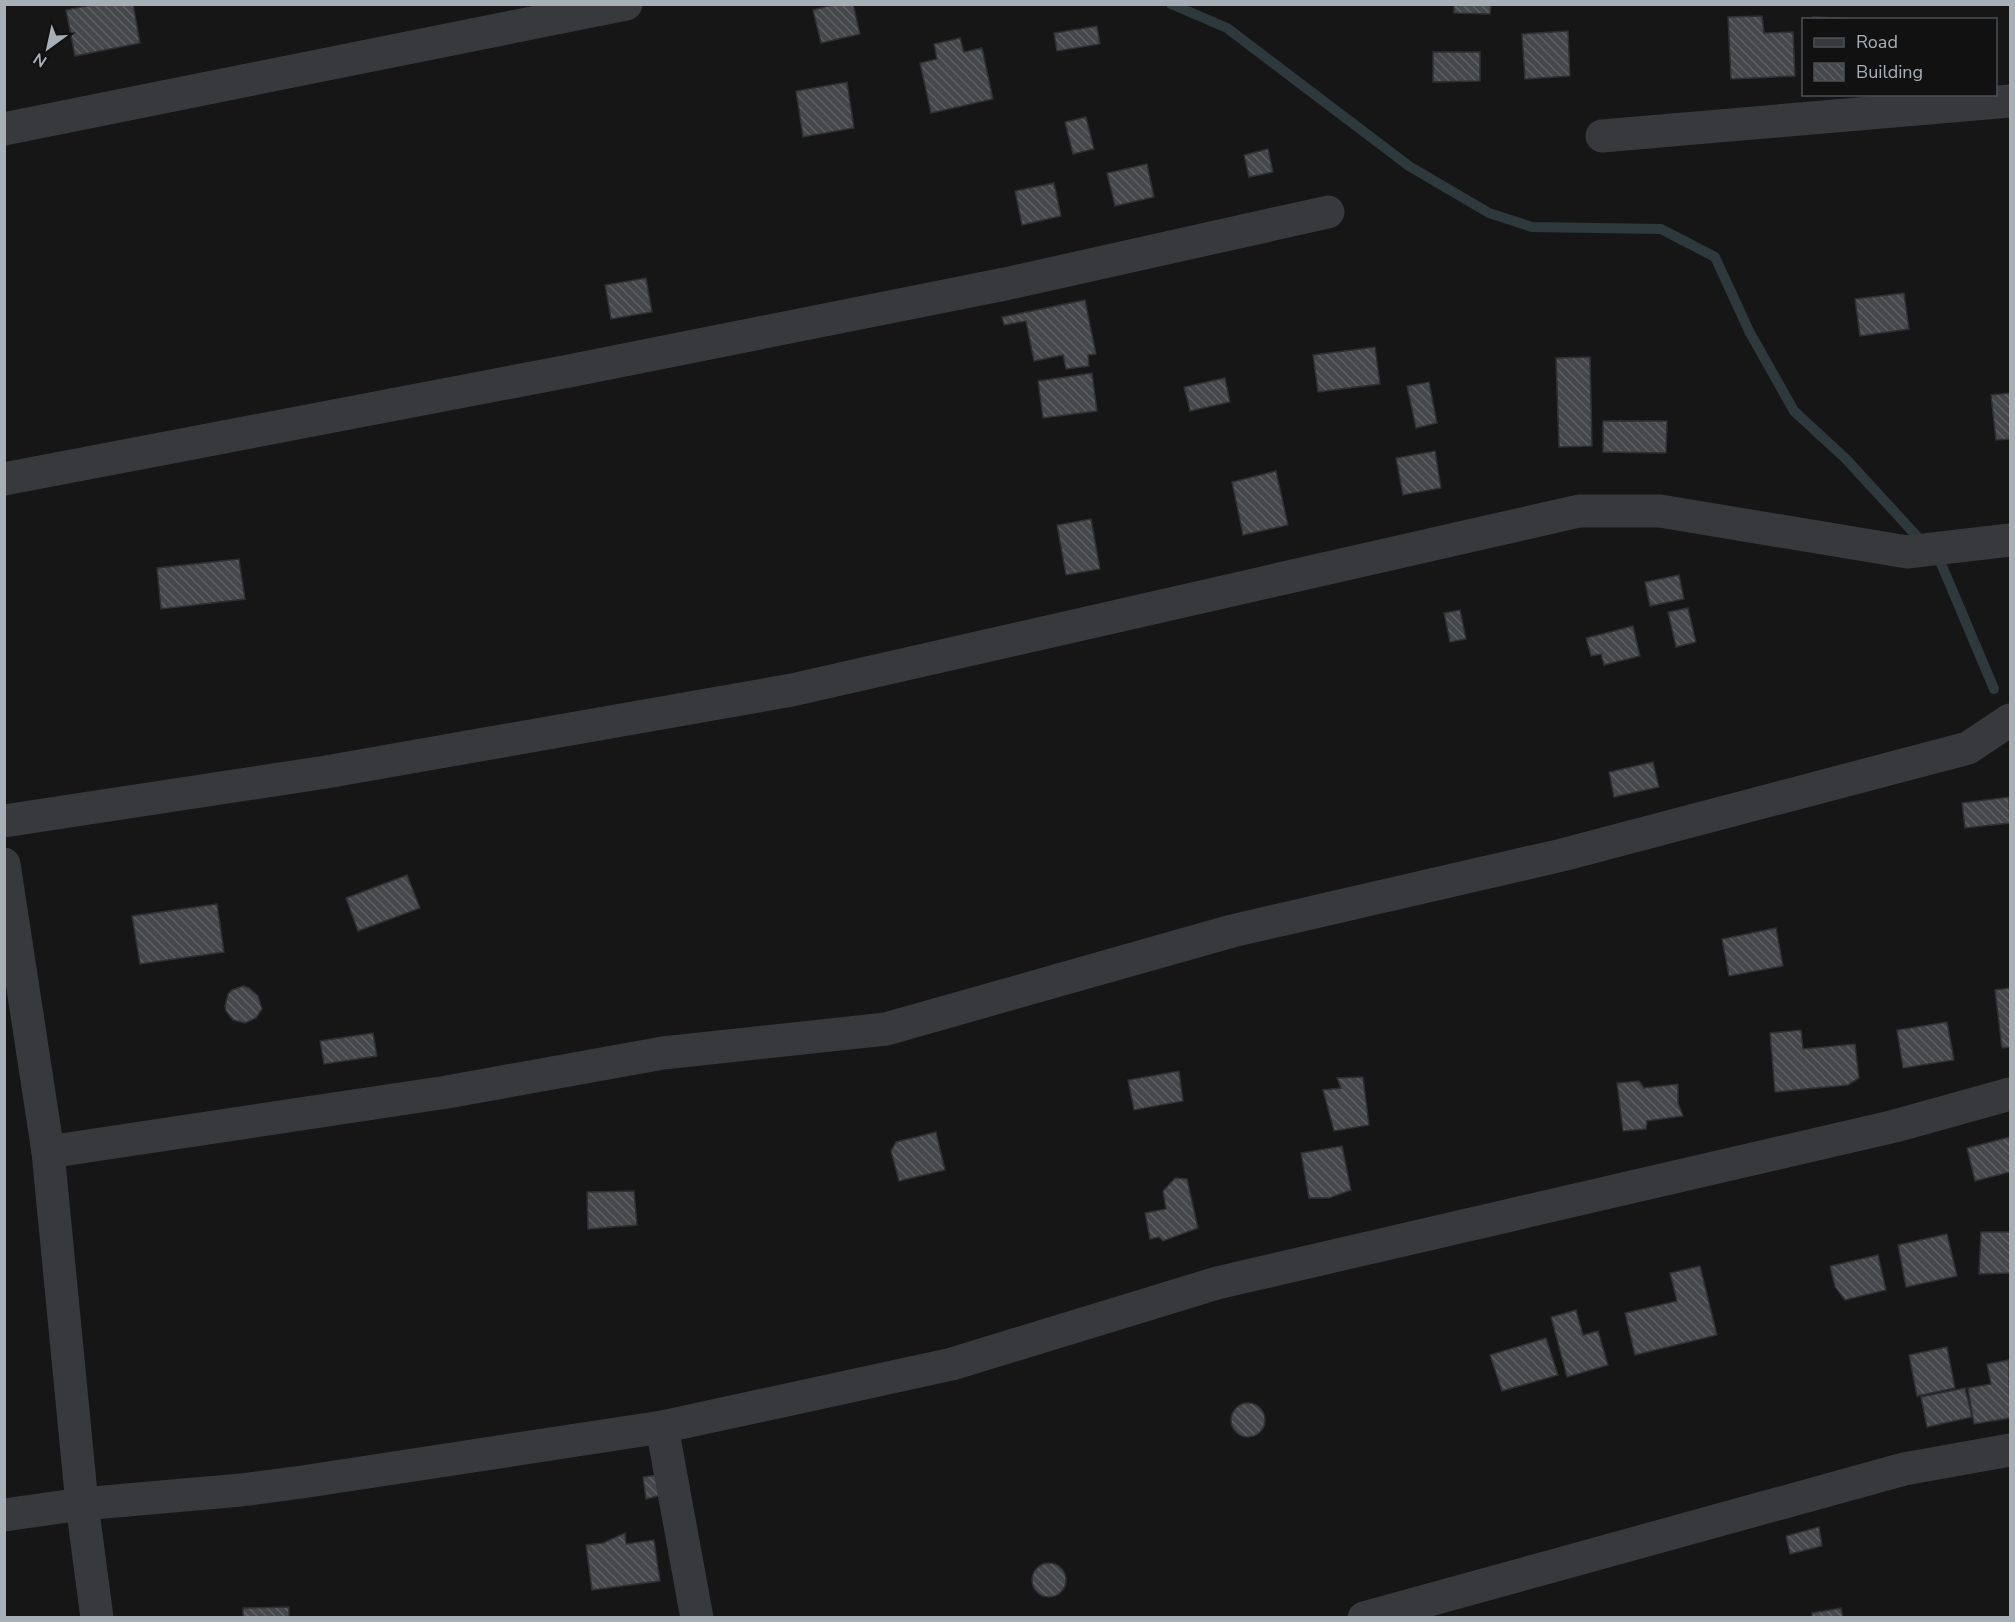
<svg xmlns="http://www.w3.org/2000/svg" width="2015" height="1622" viewBox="0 0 2015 1622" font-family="'Nunito Sans',sans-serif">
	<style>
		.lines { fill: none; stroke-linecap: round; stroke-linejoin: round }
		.stream { stroke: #2e393d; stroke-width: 10 }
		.building { fill: url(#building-back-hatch); stroke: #303033; stroke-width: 1.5 }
		.minor { stroke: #37393c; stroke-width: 33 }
	</style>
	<defs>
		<pattern id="building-back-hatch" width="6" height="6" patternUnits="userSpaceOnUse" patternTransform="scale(1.5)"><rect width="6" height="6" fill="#45474a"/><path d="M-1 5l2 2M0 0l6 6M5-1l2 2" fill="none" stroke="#5d5f62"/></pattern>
	</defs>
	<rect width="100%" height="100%" fill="#161617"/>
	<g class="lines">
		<g class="stream">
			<polyline points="1171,4 1227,28 1409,166 1489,213 1532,227 1661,229 1715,257 1749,331 1794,411 1846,459 1924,544"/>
			<polyline points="1935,555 1940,561 1994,689"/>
		</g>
	</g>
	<g class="building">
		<polygon points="96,4 133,4 140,43 75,56 66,10"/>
		<polygon points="836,4 853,4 860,34 821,43 813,10"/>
		<polygon points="1454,4 1491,4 1490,14 1454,13"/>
		<polygon points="1762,16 1764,33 1793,32 1795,76 1731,79 1728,17"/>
		<polygon points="1813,17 1860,19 1860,20 1813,20"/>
		<polygon points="1097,26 1100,44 1057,51 1054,33"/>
		<polygon points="1568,31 1570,76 1525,79 1522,34"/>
		<polygon points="960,38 964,52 982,48 993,99 931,113 920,63 937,59 934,44"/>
		<polygon points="1433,52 1480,52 1480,81 1433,82"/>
		<polygon points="847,82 854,128 803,137 796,91"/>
		<polygon points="1086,117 1094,149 1073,154 1065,122"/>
		<polygon points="1268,149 1273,172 1249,177 1244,155"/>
		<polygon points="1147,164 1154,197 1115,206 1107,173"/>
		<polygon points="1054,183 1061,216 1022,225 1015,191"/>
		<polygon points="646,278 652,312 611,319 605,285"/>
		<polygon points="1904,293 1909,329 1860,336 1855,299"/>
		<polygon points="1085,300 1096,354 1088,355 1089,366 1066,369 1063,355 1034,361 1026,321 1004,325 1002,317"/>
		<polygon points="1375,347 1380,384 1318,392 1313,355"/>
		<polygon points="1590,357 1592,446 1559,447 1556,358"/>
		<polygon points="1092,373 1097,411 1043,418 1038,381"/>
		<polygon points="1225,378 1230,402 1190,411 1184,387"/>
		<polygon points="1429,382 1437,423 1416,428 1407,386"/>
		<polygon points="2010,393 2010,439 1996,440 1991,395"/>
		<polygon points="1603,421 1667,421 1666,453 1603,452"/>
		<polygon points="1435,451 1441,488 1403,495 1396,458"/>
		<polygon points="1276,471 1288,525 1243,535 1232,482"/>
		<polygon points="1091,519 1100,569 1066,575 1057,525"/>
		<polygon points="239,559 245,599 161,609 157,568"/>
		<polygon points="1679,575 1684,599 1650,606 1645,582"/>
		<polygon points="1688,608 1696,642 1676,647 1668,612"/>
		<polygon points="1460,610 1466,639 1450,642 1444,613"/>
		<polygon points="1633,626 1640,656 1604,665 1601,654 1591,656 1586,638"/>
		<polygon points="1653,762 1659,787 1614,797 1609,772"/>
		<polygon points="2009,797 2010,823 1965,828 1962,803"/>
		<polygon points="407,875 420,908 358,931 346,898"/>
		<polygon points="217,904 224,952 140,964 132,916"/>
		<polygon points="1776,928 1783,966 1729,976 1722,939"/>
		<polygon points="243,986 249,988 258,996 262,1009 256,1018 245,1023 233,1020 226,1011 225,1006 228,994 232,990"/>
		<polygon points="2010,988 2010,1047 2002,1048 1995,990"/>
		<polygon points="1947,1022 1954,1060 1903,1068 1897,1030"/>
		<polygon points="1801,1030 1803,1049 1855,1044 1859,1078 1848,1085 1775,1092 1770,1033"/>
		<polygon points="373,1033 377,1056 324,1064 320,1041"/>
		<polygon points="1179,1071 1183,1101 1134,1110 1128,1080"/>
		<polygon points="1363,1077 1369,1125 1334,1131 1323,1090 1341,1088 1337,1078"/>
		<polygon points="1639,1081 1644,1088 1678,1084 1678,1103 1683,1116 1647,1121 1646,1129 1623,1131 1617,1083"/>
		<polygon points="936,1132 945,1170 899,1181 891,1151 896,1142"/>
		<polygon points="2010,1137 2010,1172 1975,1181 1967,1148"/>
		<polygon points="1342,1146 1351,1190 1329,1198 1309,1198 1301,1153"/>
		<polygon points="1175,1178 1187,1179 1198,1228 1163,1241 1159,1237 1150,1239 1145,1213 1166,1209 1163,1191"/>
		<polygon points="634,1191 637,1225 588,1229 587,1192"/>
		<polygon points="1981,1232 2010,1232 2010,1273 1979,1274"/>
		<polygon points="1947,1234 1957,1276 1906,1287 1898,1245"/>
		<polygon points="1878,1255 1886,1290 1845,1300 1835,1287 1830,1266"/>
		<polygon points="1700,1266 1717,1335 1635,1355 1625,1313 1677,1301 1670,1273"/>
		<polygon points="1576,1310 1583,1335 1598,1331 1608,1365 1567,1377 1551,1317"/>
		<polygon points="1546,1338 1558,1375 1502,1391 1490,1355"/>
		<polygon points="1947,1347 1955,1388 1917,1396 1909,1355"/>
		<polygon points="2009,1360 2010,1418 1974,1424 1968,1388 1991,1384 1987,1364"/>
		<polygon points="1965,1388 1972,1417 1927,1427 1921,1397"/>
		<circle cx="1248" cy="1420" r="17"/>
		<polygon points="664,1474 666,1494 646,1499 643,1477"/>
		<polygon points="1819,1527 1822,1546 1790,1554 1786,1536"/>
		<polygon points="625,1533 626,1544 654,1540 660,1581 592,1590 586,1545 603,1543"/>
		<circle cx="1049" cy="1580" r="17"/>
		<polygon points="289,1607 289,1618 243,1618 243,1608"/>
		<polygon points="1841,1608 1843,1618 1812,1618 1812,1613"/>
	</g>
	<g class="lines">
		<g class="minor">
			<polyline points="4,129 626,4"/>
			<polyline points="1602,136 2010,101"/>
			<polyline points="4,479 569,371 1005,284 1328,212"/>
			<polyline points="4,821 326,772 792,690 1579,511 1660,511 1907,552 2010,540"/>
			<polyline points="4,864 48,1152 82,1504 97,1618"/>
			<polyline points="48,1152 447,1092 663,1053 886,1029 1232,931 1562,855 1968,748 2010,720"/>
			<polyline points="662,1427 697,1618"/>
			<polyline points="4,1515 82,1504 241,1490 302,1482 662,1427 952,1364 1217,1283 1895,1126 2010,1094"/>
			<polyline points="1364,1618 1904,1469 2010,1450"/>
		</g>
	</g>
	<rect width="2015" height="1622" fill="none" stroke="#a8b0b7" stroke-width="12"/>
	<rect x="1802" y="18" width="195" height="78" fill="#111112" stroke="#4d5154" stroke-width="1.5"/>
	<rect x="1814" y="38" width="30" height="9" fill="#37393c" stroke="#4d5154" stroke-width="1.5"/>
	<text x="1856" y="48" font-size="18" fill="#a8b0b7">Road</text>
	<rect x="1814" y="63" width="30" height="18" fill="url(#building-back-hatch)" stroke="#4d5154" stroke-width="1.5"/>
	<text x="1856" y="78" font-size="18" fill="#a8b0b7">Building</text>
	<g transform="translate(48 48) rotate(213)" stroke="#111112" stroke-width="4.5" paint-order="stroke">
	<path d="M0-4.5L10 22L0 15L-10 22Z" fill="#a8b0b7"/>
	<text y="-9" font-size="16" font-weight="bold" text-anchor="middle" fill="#a8b0b7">N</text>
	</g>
</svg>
